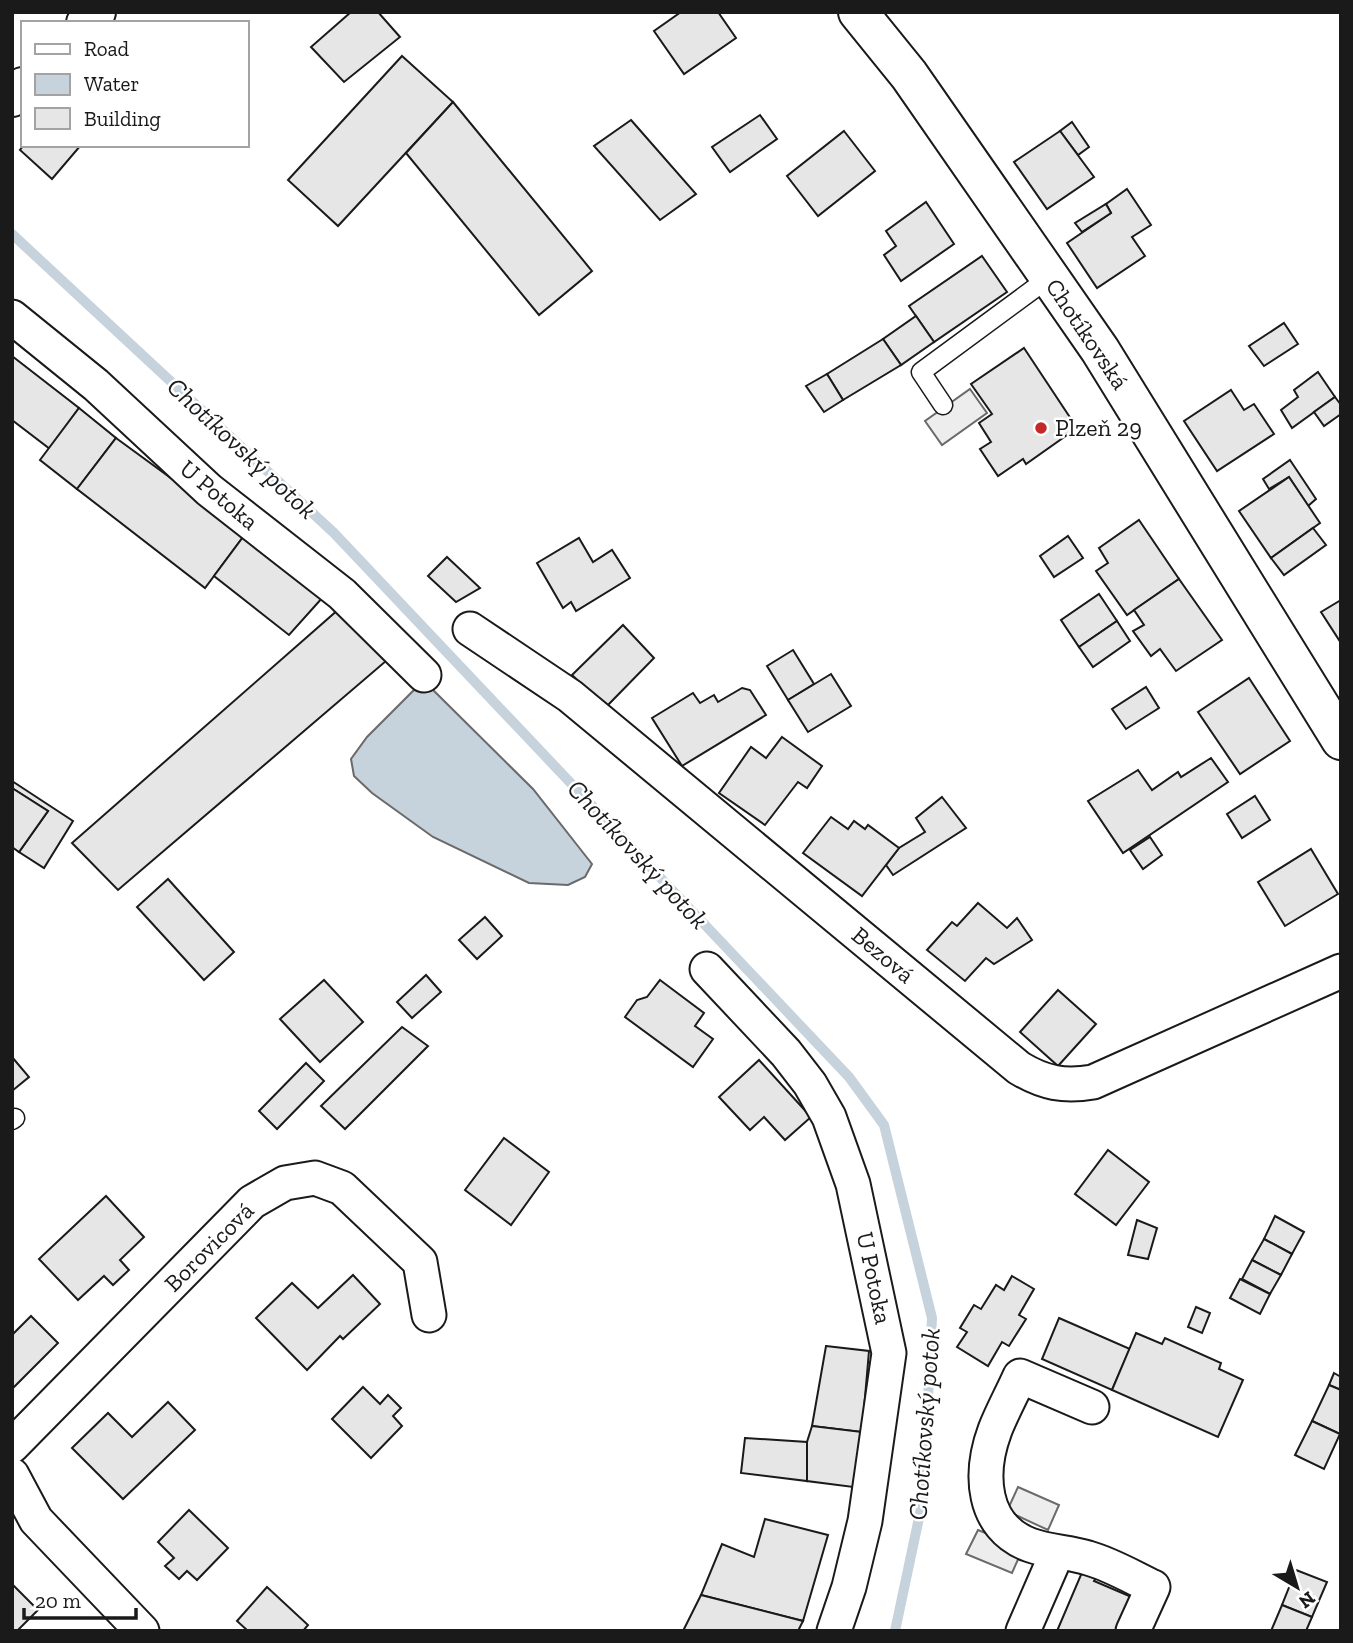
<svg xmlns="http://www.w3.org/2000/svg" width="1353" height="1643" viewBox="0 0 1353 1643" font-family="'Zilla Slab',serif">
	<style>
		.parking { fill: #ededed; stroke: #6a6a6a; stroke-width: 2 }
		.water { fill: #c6d2dc; stroke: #6a6a6a; stroke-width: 2 }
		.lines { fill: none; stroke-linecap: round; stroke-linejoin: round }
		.stream { stroke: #c6d2dc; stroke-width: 10 }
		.building { fill: #e6e6e6; stroke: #1a1a1a; stroke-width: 2 }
		.lane-casing { stroke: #1a1a1a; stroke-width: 21 }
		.street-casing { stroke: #1a1a1a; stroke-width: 37 }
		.secondary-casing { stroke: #1a1a1a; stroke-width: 42 }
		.lane { stroke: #fff; stroke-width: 18 }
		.street { stroke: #fff; stroke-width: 33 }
		.secondary { stroke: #fff; stroke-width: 38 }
		.poi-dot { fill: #c62828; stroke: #fff; stroke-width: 2.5 }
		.labels { text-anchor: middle; stroke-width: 5; stroke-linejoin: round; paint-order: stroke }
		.street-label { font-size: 24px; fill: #1a1a1a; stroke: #fff }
		.poi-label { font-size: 24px; fill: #1a1a1a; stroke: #fff; text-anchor: start }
		.water-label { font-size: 26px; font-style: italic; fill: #1a1a1a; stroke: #fff }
	</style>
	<rect width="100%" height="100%" fill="#fff"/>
	<g class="parking">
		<polygon points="970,389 987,413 942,445 925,421"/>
		<polygon points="1018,1487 1059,1505 1048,1530 1007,1511"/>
		<polygon points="978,1530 1023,1548 1012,1573 966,1554"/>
	</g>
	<polygon class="water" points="419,685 432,689 533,789 592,864 585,877 568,885 529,883 433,837 372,793 354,776 351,759 367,737"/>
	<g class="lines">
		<polyline class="stream" points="12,234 334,533 849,1077 884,1125 932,1318 923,1499 895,1631"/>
	</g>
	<g class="building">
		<polygon points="351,12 378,12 400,37 344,82 311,47"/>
		<polygon points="681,12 718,12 736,38 684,74 654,31"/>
		<polygon points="402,56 453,102 338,226 288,180"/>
		<polygon points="453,102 592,271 539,315 406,153"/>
		<polygon points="760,115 777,139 730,172 712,147"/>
		<polygon points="631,120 696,194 660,220 594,146"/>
		<polygon points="1072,122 1089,147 1078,155 1060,131"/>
		<polygon points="844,131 875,171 818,216 787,176"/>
		<polygon points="1060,131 1094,177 1047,209 1014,162"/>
		<polygon points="24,145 81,145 52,179 20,150"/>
		<polygon points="1127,189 1151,225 1132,237 1145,256 1097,288 1067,243 1111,213 1106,204"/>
		<polygon points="926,202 954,244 901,281 884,255 896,246 886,231"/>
		<polygon points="1106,204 1111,213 1082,232 1075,223"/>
		<polygon points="982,256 1007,292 934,342 909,306"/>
		<polygon points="916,316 934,342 901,365 883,339"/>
		<polygon points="1284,323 1298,344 1264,366 1249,346"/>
		<polygon points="883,339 901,365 843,400 827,374"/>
		<polygon points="1024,348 1077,428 1026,464 1023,459 998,476 980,449 991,442 979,423 992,414 971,384"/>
		<polygon points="12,356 79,408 50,449 12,420"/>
		<polygon points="1318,372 1335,397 1292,428 1281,410 1298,397 1294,390"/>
		<polygon points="827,374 843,400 824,412 806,386"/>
		<polygon points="1231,390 1244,410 1254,404 1274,434 1217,471 1184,421"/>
		<polygon points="1335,397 1341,405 1341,414 1324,426 1314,412"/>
		<polygon points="79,408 116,438 77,489 40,460"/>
		<polygon points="116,438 246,533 205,588 77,489"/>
		<polygon points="1290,460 1316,499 1308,506 1289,477 1269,489 1263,479"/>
		<polygon points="1289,477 1320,523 1271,558 1239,511"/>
		<polygon points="1139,520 1179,579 1127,615 1096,571 1108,563 1099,548"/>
		<polygon points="1313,528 1326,545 1284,575 1271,558"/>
		<polygon points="246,533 323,597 289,635 214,576"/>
		<polygon points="1068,536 1083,558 1054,577 1040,556"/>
		<polygon points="579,538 593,562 612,550 630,578 576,611 571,602 563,608 537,563"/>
		<polygon points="447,557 480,588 456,602 428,576"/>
		<polygon points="1179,579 1222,640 1176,671 1160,649 1151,656 1133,631 1144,625 1134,610"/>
		<polygon points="1099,594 1117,621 1079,647 1061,620"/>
		<polygon points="1341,600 1341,643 1321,612"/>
		<polygon points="339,609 386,661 118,890 72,843"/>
		<polygon points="1117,621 1130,641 1093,667 1079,647"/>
		<polygon points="623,625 654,658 606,707 572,675"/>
		<polygon points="793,650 814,684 788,700 767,666"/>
		<polygon points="831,674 851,706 808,732 788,700"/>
		<polygon points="1249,678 1290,741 1240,774 1198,712"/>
		<polygon points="1146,687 1159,708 1126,729 1112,709"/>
		<polygon points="742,688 750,690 766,715 682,766 652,718 693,693 700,703 714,695 718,702"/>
		<polygon points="782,737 822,766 807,788 798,782 765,825 719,793 751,747 766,758"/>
		<polygon points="1211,758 1228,782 1123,853 1088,801 1138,770 1152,790 1178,772 1181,777"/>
		<polygon points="12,781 73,821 44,868 19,852 48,811 12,788"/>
		<polygon points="12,788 48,811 19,852 12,847"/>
		<polygon points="1255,796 1270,820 1242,838 1227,814"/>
		<polygon points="942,797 966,828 893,875 886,865 899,848 925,832 916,818"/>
		<polygon points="831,817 848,829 854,821 865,829 868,825 899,848 862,896 803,853"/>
		<polygon points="1150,837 1162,855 1143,869 1130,850"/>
		<polygon points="1311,849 1338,894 1285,926 1258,882"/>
		<polygon points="168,879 234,952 204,980 137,907"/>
		<polygon points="978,903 1007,928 1017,918 1032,940 994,964 986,958 965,981 927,950 952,922 957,926"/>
		<polygon points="485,917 502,936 477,959 459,940"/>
		<polygon points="426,975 441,992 412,1018 397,1002"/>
		<polygon points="324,980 363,1022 320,1062 280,1019"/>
		<polygon points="660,980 704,1013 695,1026 713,1039 693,1067 625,1017 637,1000 647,997"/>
		<polygon points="1058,990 1096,1024 1058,1066 1020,1032"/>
		<polygon points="402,1027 428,1046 345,1129 321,1106"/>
		<polygon points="12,1057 29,1077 12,1091"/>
		<polygon points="759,1060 811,1117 785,1140 764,1117 750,1130 719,1097"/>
		<polygon points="306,1063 324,1081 277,1129 259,1111"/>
		<polygon points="504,1138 549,1172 511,1225 465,1190"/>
		<polygon points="1108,1150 1149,1182 1116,1225 1075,1194"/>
		<polygon points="106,1196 144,1237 120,1260 129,1270 113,1285 104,1276 78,1300 39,1259"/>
		<polygon points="1275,1216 1304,1232 1292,1254 1264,1239"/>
		<polygon points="1137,1220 1157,1228 1148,1259 1128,1255"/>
		<polygon points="1264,1239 1292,1254 1281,1275 1252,1260"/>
		<polygon points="1252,1260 1281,1275 1270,1294 1242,1279"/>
		<polygon points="353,1275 380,1304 343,1339 340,1336 307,1370 256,1318 292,1283 318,1308"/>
		<polygon points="1012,1276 1034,1289 1019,1315 1026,1319 1009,1346 1002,1342 988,1366 957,1347 967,1332 960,1328 974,1305 981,1309 996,1285 1004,1290"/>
		<polygon points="1240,1279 1270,1294 1260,1314 1230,1298"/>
		<polygon points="1196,1307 1210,1313 1202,1333 1188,1327"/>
		<polygon points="31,1316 58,1343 12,1389 12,1335"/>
		<polygon points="1059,1318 1130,1349 1112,1390 1042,1359"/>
		<polygon points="1136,1333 1162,1344 1165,1338 1221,1363 1219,1369 1243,1380 1218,1437 1112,1390"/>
		<polygon points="826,1346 869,1351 862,1432 812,1426"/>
		<polygon points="1334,1373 1341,1377 1341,1390 1329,1385"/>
		<polygon points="1329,1385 1341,1390 1340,1434 1312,1421"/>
		<polygon points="363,1387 380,1404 388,1395 401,1408 393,1416 402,1426 371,1458 332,1419"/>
		<polygon points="168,1402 195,1430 123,1499 72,1448 108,1413 132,1437"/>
		<polygon points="1312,1421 1340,1434 1324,1469 1295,1455"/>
		<polygon points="812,1426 862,1432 853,1487 807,1481 807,1442"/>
		<polygon points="745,1438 807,1442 807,1481 741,1473"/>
		<polygon points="189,1510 228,1548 197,1580 187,1571 179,1579 165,1566 174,1558 158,1542"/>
		<polygon points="765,1519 828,1535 803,1621 701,1595 722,1544 754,1557"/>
		<polygon points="1083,1570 1097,1576 1094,1581 1134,1598 1120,1631 1057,1631"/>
		<polygon points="1296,1570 1327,1582 1312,1617 1282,1605"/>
		<polygon points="12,1584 38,1610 17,1631 12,1631"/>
		<polygon points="267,1587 308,1625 303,1631 248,1631 237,1621"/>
		<polygon points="701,1595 803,1621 798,1631 683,1631"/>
		<polygon points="1282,1605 1312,1617 1306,1631 1271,1631"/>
	</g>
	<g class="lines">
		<defs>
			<g id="lane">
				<polyline points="943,405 921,372 1050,277"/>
				<polyline points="12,1120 15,1118"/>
			</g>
			<g id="street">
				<polyline points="12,317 96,385 209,490 342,594 424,675"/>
				<path d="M470,629L570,696L1019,1068C1044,1083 1064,1087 1093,1082L1341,971"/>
				<polyline points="707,969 786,1053 810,1084 829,1117 853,1184 889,1353 865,1521 849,1587 834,1631"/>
				<path d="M1092,1407L1020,1376C1012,1394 1002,1412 995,1430C979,1473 981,1527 1030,1545C1049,1552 1069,1552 1088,1558C1110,1564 1132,1577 1153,1587L1133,1631"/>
				<polyline points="12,1446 252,1202 285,1183 315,1178 342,1188 420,1262 429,1315"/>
				<polyline points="12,1475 36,1520 142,1631"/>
				<polyline points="1023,1631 1057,1553"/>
			</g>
			<g id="secondary">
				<polyline points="858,12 909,75 1100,350 1341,740"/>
				<polyline points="86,23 96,12"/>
				<polyline points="12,97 23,87"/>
			</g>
		</defs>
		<use href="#lane" class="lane-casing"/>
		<use href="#street" class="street-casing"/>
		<use href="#secondary" class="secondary-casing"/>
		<use href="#lane" class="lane"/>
		<use href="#street" class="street"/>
		<use href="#secondary" class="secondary"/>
	</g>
	<circle class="poi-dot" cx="1041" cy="428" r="7"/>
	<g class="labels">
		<g class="street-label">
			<text transform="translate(1087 334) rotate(56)" y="8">Chotíkovská</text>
			<text transform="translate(219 495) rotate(40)" y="8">U Potoka</text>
			<text transform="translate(883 955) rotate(40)" y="8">Bezová</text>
			<text transform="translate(209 1247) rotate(-45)" y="8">Borovicová</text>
			<text transform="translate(874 1278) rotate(78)" y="8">U Potoka</text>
		</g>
		<g class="poi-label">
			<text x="1055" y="436">Plzeň 29</text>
		</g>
		<g class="water-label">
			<text transform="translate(242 448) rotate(43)" y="9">Chotíkovský potok</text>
			<text transform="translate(638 854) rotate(47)" y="9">Chotíkovský potok</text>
			<text transform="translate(924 1424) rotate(-86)" y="9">Chotíkovský potok</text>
		</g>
	</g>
	<rect width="1353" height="1643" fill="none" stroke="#1a1a1a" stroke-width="28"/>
	<rect x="21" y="21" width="228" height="126" fill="#ffffff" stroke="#a3a3a3" stroke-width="2"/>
	<rect x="35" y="44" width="35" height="10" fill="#ffffff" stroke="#a3a3a3" stroke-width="2"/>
	<text x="84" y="56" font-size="21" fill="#1a1a1a">Road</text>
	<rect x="35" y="74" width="35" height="21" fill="#c6d2dc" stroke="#a3a3a3" stroke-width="2"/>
	<text x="84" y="91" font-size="21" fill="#1a1a1a">Water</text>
	<rect x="35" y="108" width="35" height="21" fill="#e6e6e6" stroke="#a3a3a3" stroke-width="2"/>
	<text x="84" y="126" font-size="21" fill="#1a1a1a">Building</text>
	<g transform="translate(1297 1587) rotate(142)" stroke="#ffffff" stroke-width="5" paint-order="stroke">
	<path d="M0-5L12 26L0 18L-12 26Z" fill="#1a1a1a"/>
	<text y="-10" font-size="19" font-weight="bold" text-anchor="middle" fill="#1a1a1a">N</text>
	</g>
	<path d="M24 1608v10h112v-10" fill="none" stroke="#1a1a1a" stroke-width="3.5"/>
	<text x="35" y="1608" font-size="21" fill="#1a1a1a" stroke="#ffffff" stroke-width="5" paint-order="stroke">20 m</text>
</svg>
